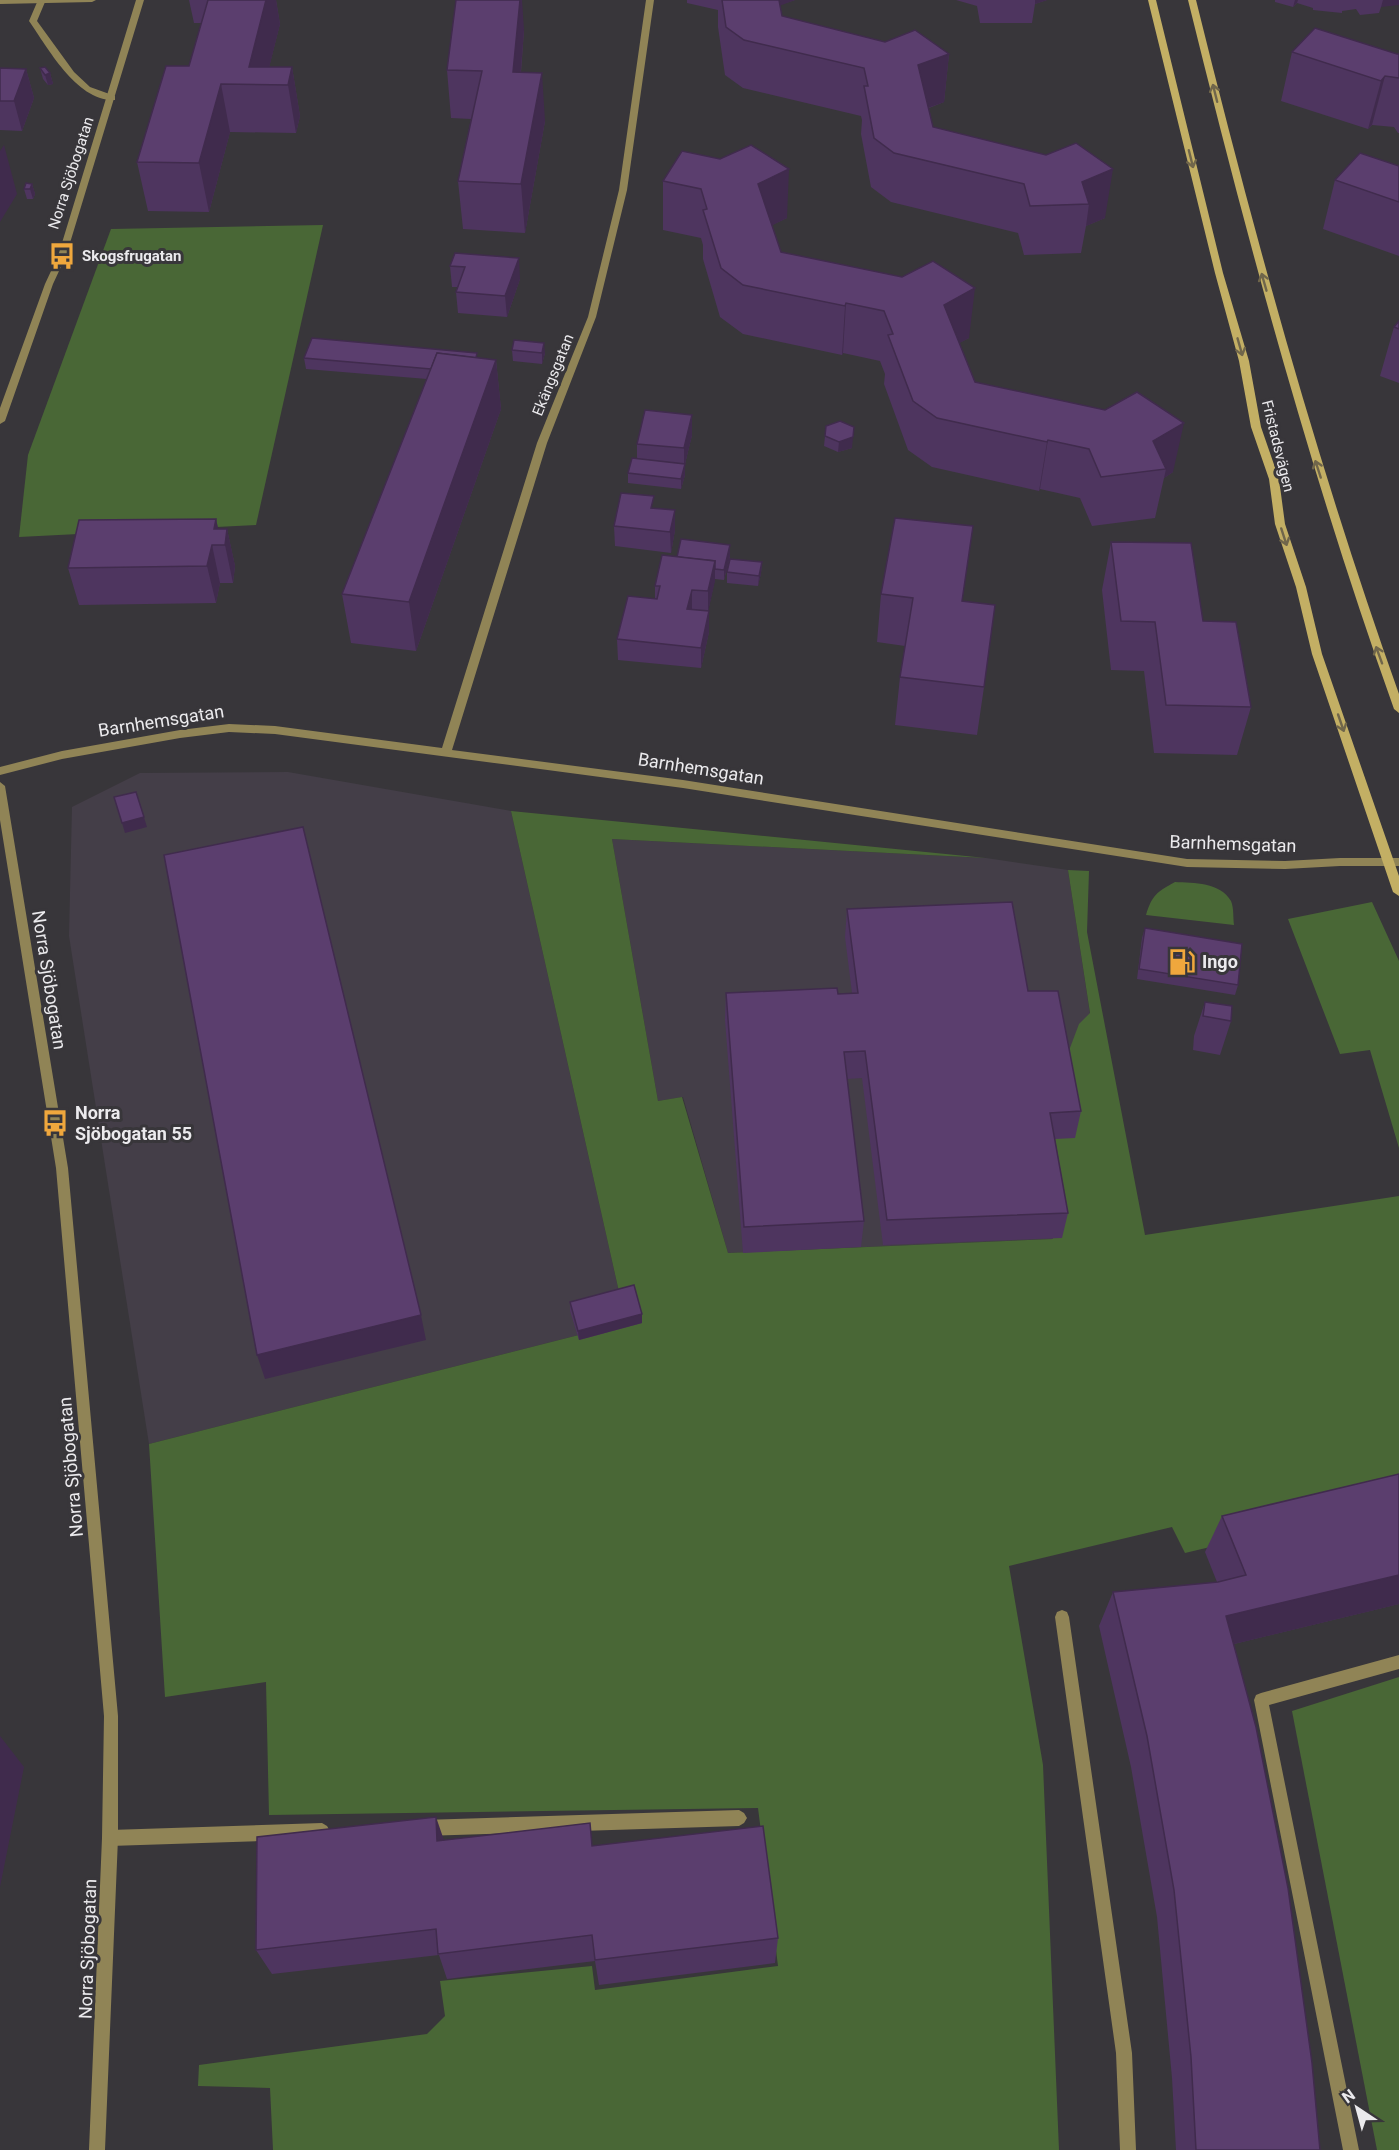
<svg xmlns="http://www.w3.org/2000/svg" width="1399" height="2150" viewBox="0 0 1399 2150" font-family="Roboto,sans-serif">
	<style>
		.built { fill: #443e48 }
		.green { fill: #496736 }
		.lines { fill: none; stroke-linecap: round; stroke-linejoin: round }
		.lane { fill: #908456; fill-rule: evenodd }
		.street { fill: #908456; fill-rule: evenodd }
		.secondary { fill: #c3af64; fill-rule: evenodd }
		.wall { fill: #4e355f }
		.shaded-wall { fill: #402b4d }
		.building { fill: #5b3e6e; stroke: #402b4d; stroke-width: 1.5 }
		.oneway { stroke: #70664b }
		.labels { text-anchor: middle; stroke-width: 6; stroke-linejoin: round; paint-order: stroke }
		.far-street-label { font-size: 15px; fill: #ebeaed; stroke: #38363a }
		.far-poi-label { font-size: 15px; font-weight: bold; fill: #ebeaed; stroke: #38363a; text-anchor: start }
		.street-label { font-size: 18px; fill: #ebeaed; stroke: #38363a }
		.poi-label { font-size: 18px; font-weight: bold; fill: #ebeaed; stroke: #38363a; text-anchor: start }
	</style>
	<rect width="100%" height="100%" fill="#38363a"/>
	<g class="built">
		<polygon points="288,772 511,811 626,1323 149,1444 69,936 72,807 140,773"/>
		<polygon points="612,839 986,858 1068,870 1090,1014 1053,1239 728,1253 683,1097 658,1101"/>
	</g>
	<g class="green">
		<polygon points="323,225 256,525 19,537 28,455 111,229"/>
		<polygon points="511,811 986,858 612,839 658,1101 682,1097 728,1253 1053,1239 1036,1138 1079,1024 1090,1013 1068,870 1089,871 1087,932 1145,1235 1399,1196 1399,1502 1185,1553 1172,1527 1009,1566 1043,1765 1059,2150 273,2150 270,2088 198,2086 199,2065 427,2034 445,2016 440,1981 592,1966 595,1990 778,1966 758,1808 269,1815 266,1682 165,1697 149,1444 626,1323"/>
		<path d="M1175,882C1194,883 1220,882 1231,901C1234,908 1233,918 1234,925L1146,915C1152,895 1157,892 1175,882Z"/>
		<polygon points="1372,902 1399,961 1399,1148 1370,1050 1340,1054 1288,919"/>
		<polygon points="1399,1677 1399,2150 1377,2150 1292,1711"/>
	</g>
	<g class="lines">
		<g class="lane">
			<path d="M38,0L45,2L37,21L74,72L90,87L115,96V100C77,102 48,48 29,21Z"/>
			<polygon points="1062,1610 1067,1612 1069,1617 1132,2053 1136,2150 1120,2150 1116,2053 1055,1617 1057,1612"/>
			<polygon points="1399,1655 1399,1669 1269,1705 1359,2150 1343,2150 1254,1700 1256,1695 1261,1693"/>
			<polygon points="739,1810 744,1813 747,1818 744,1823 739,1826 423,1836 418,1833 415,1828 418,1823 423,1820"/>
			<polygon points="322,1823 327,1826 330,1831 327,1836 322,1839 110,1846 105,1843 102,1838 105,1833 110,1830"/>
		</g>
		<g class="street">
			<polygon points="0,0 96,0 92,2 0,4"/>
			<polygon points="136,0 144,0 66,256 53,284 5,421 0,424 0,408 45,284 58,256"/>
			<polygon points="646,0 654,0 627,190 596,317 547,443 452,750 683,780 1187,859 1285,861 1340,858 1399,858 1399,866 1340,866 1285,869 1187,867 683,788 275,734 229,732 180,738 62,759 0,775 0,767 62,751 180,730 229,724 275,726 442,748 537,443 588,317 619,190"/>
			<polygon points="0,782 5,786 68,1168 118,1716 118,1838 105,2150 89,2150 102,1838 104,1716 56,1168 0,820"/>
		</g>
		<g class="secondary">
			<polygon points="1148,0 1156,0 1223,273 1249,361 1261,427 1279,479 1285,524 1306,587 1322,654 1399,876 1399,896 1393,892 1312,654 1296,587 1275,524 1269,479 1251,427 1239,361 1215,273"/>
			<path d="M1188,0H1196C1254,235 1318,467 1399,694V713L1394,709C1311,476 1247,240 1188,0Z"/>
		</g>
	</g>
	<g class="wall">
		<polygon points="189,0 276,0 280,24 269,67 292,67 300,116 296,133 230,132 209,212 148,211 137,162 189,66 202,23 194,23"/>
		<polygon points="687,0 795,0 780,5 782,16 885,42 949,54 944,102 929,108 933,127 1046,155 1105,218 1086,226 1081,253 1024,255 1018,233 891,202 871,187 861,134 862,120 861,116 743,88 725,75 718,27 718,10 687,3"/>
		<polygon points="956,0 1047,0 1035,4 1032,23 980,23 977,6"/>
		<polygon points="1275,0 1399,0 1381,7 1379,13 1360,15 1356,9 1342,11 1342,13 1313,10 1313,8 1297,3 1293,7 1275,2"/>
		<polygon points="524,30 521,72 545,121 525,233 463,229 458,181 471,119 451,118 447,70"/>
		<polygon points="1292,52 1399,54 1399,133 1398,133 1394,127 1372,125 1368,129 1281,101"/>
		<polygon points="0,68 26,69 34,98 22,131 0,130"/>
		<polygon points="40,68 50,73 53,84 48,85 43,79"/>
		<polygon points="682,151 787,218 772,225 781,252 969,338 959,343 975,382 1173,472 1164,478 1155,518 1092,526 1080,498 1040,489 1039,491 932,467 908,450 884,384 885,374 880,361 843,353 842,355 743,334 720,317 703,259 703,245 701,238 663,230 663,181"/>
		<polygon points="1399,166 1399,256 1323,229 1335,180"/>
		<polygon points="32,184 35,194 33,199 27,199 24,189"/>
		<polygon points="455,253 520,279 507,317 458,313 456,292 458,287 452,287 450,266"/>
		<polygon points="1399,321 1399,383 1380,376 1394,327"/>
		<polygon points="512,350 545,353 542,364 513,361"/>
		<polygon points="304,358 478,358 496,360 501,409 416,651 351,643 342,594 427,379 306,369"/>
		<polygon points="692,415 692,435 685,464 685,475 681,489 628,483 628,473 637,459 637,444"/>
		<polygon points="826,426 852,448 838,452 824,446"/>
		<polygon points="654,508 675,510 675,530 671,553 615,546 614,526"/>
		<polygon points="216,519 218,529 227,529 235,566 233,583 220,583 216,603 79,605 68,568"/>
		<polygon points="1111,542 1203,621 1251,707 1237,755 1154,753 1144,671 1111,670 1102,590"/>
		<polygon points="730,545 730,556 724,580 715,579 708,611 709,632 701,668 618,660 617,639 655,599 655,586 677,557"/>
		<polygon points="762,562 761,573 758,586 727,583 727,572"/>
		<polygon points="881,594 963,601 984,687 977,735 895,725 900,677 905,646 877,642"/>
		<polygon points="847,909 1028,991 1081,1111 1075,1138 1055,1139 1068,1213 1062,1238 883,1245 862,1078 847,1079 864,1221 861,1247 743,1253 725,1020 726,993 838,994 852,993 845,937"/>
		<polygon points="1145,928 1238,985 1235,995 1137,979 1142,938"/>
		<polygon points="1205,1002 1231,1021 1220,1055 1193,1050 1194,1036"/>
		<polygon points="570,1302 642,1314 642,1323 579,1340 570,1311"/>
		<polygon points="1399,1474 1399,1604 1234,1644 1320,2150 1176,2150 1172,2078 1157,1917 1131,1767 1099,1626 1113,1592 1217,1582 1205,1552 1222,1516"/>
		<polygon points="444,1840 593,1846 778,1938 775,1963 599,1985 595,1961 447,1979 439,1955 272,1974 256,1950"/>
	</g>
	<g class="shaded-wall">
		<polygon points="266,0 276,0 280,24 265,84 249,67"/>
		<polygon points="520,0 522,0 524,30 517,120 513,72"/>
		<polygon points="771,0 795,0 771,9"/>
		<polygon points="1035,0 1047,0 1035,4"/>
		<polygon points="1295,0 1298,0 1297,3 1293,7"/>
		<polygon points="1383,0 1399,0 1399,5 1381,7"/>
		<polygon points="949,54 944,102 914,113 918,65"/>
		<polygon points="292,67 300,116 296,133 288,85"/>
		<polygon points="26,69 34,98 22,131 14,101"/>
		<polygon points="50,73 53,84 48,85 45,75"/>
		<polygon points="542,73 545,121 525,233 521,184"/>
		<polygon points="1385,76 1372,125 1368,129 1381,81"/>
		<polygon points="221,84 230,132 209,212 199,163"/>
		<polygon points="4,145 17,194 0,222 0,151"/>
		<polygon points="789,169 787,218 757,233 758,184"/>
		<polygon points="1113,169 1105,218 1086,226 1089,204 1082,182"/>
		<polygon points="32,184 35,194 33,199 30,189"/>
		<polygon points="519,258 520,279 507,317 505,296"/>
		<polygon points="975,288 969,338 938,354 944,305"/>
		<polygon points="846,303 843,353 842,355 845,306"/>
		<polygon points="544,343 545,353 542,364 542,353"/>
		<polygon points="496,360 501,409 416,651 409,602"/>
		<polygon points="692,415 692,435 685,464 685,475 681,489 681,479 684,468 684,448"/>
		<polygon points="1184,423 1173,472 1164,478 1166,469 1153,441"/>
		<polygon points="853,437 852,448 838,452 839,442"/>
		<polygon points="1048,440 1040,489 1039,491 1047,442"/>
		<polygon points="675,510 675,530 671,553 670,532"/>
		<polygon points="216,519 222,545 214,529"/>
		<polygon points="227,529 235,566 233,583 225,545"/>
		<polygon points="212,545 220,583 216,603 207,566"/>
		<polygon points="730,545 730,556 724,580 724,570"/>
		<polygon points="715,561 715,581 708,612 708,591"/>
		<polygon points="762,562 761,573 758,586 759,576"/>
		<polygon points="692,590 692,610 687,609"/>
		<polygon points="709,611 709,632 701,668 701,648"/>
		<polygon points="136,792 147,827 125,833 122,823"/>
		<polygon points="642,1314 642,1323 579,1340 578,1331"/>
		<polygon points="421,1315 426,1340 265,1379 257,1355"/>
		<polygon points="1399,1575 1399,1604 1209,1650 1226,1616"/>
		<polygon points="0,1736 24,1767 0,1887"/>
		<polygon points="436,1817 446,1846 437,1841"/>
	</g>
	<g class="building">
		<polygon points="208,0 266,0 249,67 292,67 288,85 221,84 199,163 137,162 166,66 189,66"/>
		<polygon points="456,0 520,0 513,72 542,73 521,184 458,181 482,71 447,70"/>
		<polygon points="722,0 779,0 782,16 885,42 915,30 949,54 918,65 933,127 1046,155 1076,143 1113,169 1082,182 1089,204 1030,206 1024,184 894,153 874,138 864,86 868,86 864,68 744,40 726,27"/>
		<polygon points="1315,28 1397,54 1399,54 1399,78 1385,76 1381,81 1292,52"/>
		<polygon points="45,67 50,73 45,75 40,68"/>
		<polygon points="0,68 26,69 14,101 0,101"/>
		<polygon points="751,145 789,169 758,184 781,252 902,277 933,261 975,288 944,305 975,382 1105,410 1137,392 1184,423 1153,441 1166,469 1101,477 1089,449 1048,440 1047,442 937,418 913,401 888,335 893,334 884,311 846,303 845,306 743,285 721,268 703,210 707,209 701,189 663,181 682,151 720,159"/>
		<polygon points="1360,153 1399,166 1399,202 1335,180"/>
		<polygon points="26,183 32,184 30,189 24,189"/>
		<polygon points="455,253 519,258 505,296 456,292 465,267 450,266"/>
		<polygon points="1399,321 1399,329 1394,327"/>
		<polygon points="312,338 477,353 476,358 437,353 431,369 304,358"/>
		<polygon points="514,340 544,343 542,353 512,350"/>
		<polygon points="437,353 496,360 409,602 342,594"/>
		<polygon points="645,410 692,415 684,448 637,444"/>
		<polygon points="840,421 854,427 853,437 839,442 825,436 826,426"/>
		<polygon points="632,458 685,464 681,479 628,473"/>
		<polygon points="621,493 654,496 651,508 675,510 670,532 614,526"/>
		<polygon points="895,518 973,526 962,601 995,605 984,687 900,677 913,598 881,594"/>
		<polygon points="216,519 214,529 227,529 225,545 212,545 207,566 68,568 79,520"/>
		<polygon points="681,539 730,545 724,570 715,569 715,561 677,557"/>
		<polygon points="1111,542 1191,543 1203,621 1236,622 1251,707 1166,705 1155,622 1121,621"/>
		<polygon points="662,555 715,561 708,591 692,590 687,609 709,611 701,648 617,639 628,596 657,599 660,586 655,586"/>
		<polygon points="730,559 762,562 759,576 727,572"/>
		<polygon points="136,792 144,817 122,823 114,797"/>
		<polygon points="303,827 421,1315 257,1355 164,855"/>
		<polygon points="1012,902 1028,991 1058,991 1081,1111 1050,1113 1068,1213 887,1220 865,1051 844,1052 864,1221 744,1227 726,993 837,988 838,994 858,993 847,909"/>
		<polygon points="1145,928 1242,944 1238,985 1139,969"/>
		<polygon points="1205,1002 1232,1006 1231,1021 1203,1016"/>
		<polygon points="634,1285 642,1314 578,1331 570,1302"/>
		<polygon points="1399,1474 1399,1575 1226,1616 1256,1727 1288,1888 1312,2063 1320,2150 1196,2150 1191,2057 1174,1890 1147,1736 1113,1592 1218,1582 1246,1575 1222,1516"/>
		<polygon points="436,1817 437,1841 590,1823 592,1846 763,1826 778,1938 595,1960 592,1935 438,1954 436,1929 256,1950 257,1837"/>
	</g>
	<defs><path id="oneway-shaft" d="M-6 0H5M1.5-3L5.5 0L1.5 3" fill="none" stroke-width="1.6" stroke-linecap="round" stroke-linejoin="round" transform="scale(1.5)"/></defs>
	<g class="oneway">
		<use href="#oneway-shaft" transform="translate(1215 93) rotate(-104)"/>
		<use href="#oneway-shaft" transform="translate(1191 159) rotate(76)"/>
		<use href="#oneway-shaft" transform="translate(1264 282) rotate(-106)"/>
		<use href="#oneway-shaft" transform="translate(1240 347) rotate(74)"/>
		<use href="#oneway-shaft" transform="translate(1318 469) rotate(-108)"/>
		<use href="#oneway-shaft" transform="translate(1284 537) rotate(72)"/>
		<use href="#oneway-shaft" transform="translate(1379 655) rotate(-110)"/>
		<use href="#oneway-shaft" transform="translate(1341 723) rotate(71)"/>
	</g>
	<defs>
		<symbol id="bus-bare" viewBox="-9 -9 18 18"><path d="M-5-6H5V4H4V6H2V4H-2V6H-4V4H-5ZM-3.5-4V0h7V-4ZM-3.5 1.2v1.5H-2V1.2ZM2 1.2v1.5H3.5V1.2Z" fill="#efa73d" stroke="#38363a" stroke-width="2.5" paint-order="stroke"/></symbol>
		<symbol id="fuel-bare" viewBox="-9 -9 18 18"><path d="M-5.5-6h7V0h2V4h1.3V-2.5L3-4.5l.8-.8L6-3V5H2.5V1h-1V6h-7ZM-4.2-4.7v3.2H.2V-4.7Z" fill="#efa73d" stroke="#38363a" stroke-width="2.5" paint-order="stroke"/></symbol>
	</defs>
	<g fill-rule="evenodd">
		<use href="#bus-bare" x="43" y="237" width="38" height="38"/>
		<use href="#fuel-bare" x="1163" y="943" width="38" height="38"/>
		<use href="#bus-bare" x="36" y="1104" width="38" height="38"/>
	</g>
	<g class="labels">
		<g class="far-street-label">
			<text transform="translate(71 173) rotate(-72)" y="5">Norra Sjöbogatan</text>
			<text transform="translate(553 375) rotate(-68)" y="5">Ekängsgatan</text>
			<text transform="translate(1278 446) rotate(76)" y="5">Fristadsvägen</text>
		</g>
		<g class="far-poi-label">
			<text x="82" y="261">Skogsfrugatan</text>
		</g>
		<g class="street-label">
			<text transform="translate(161 721) rotate(-9)" y="6">Barnhemsgatan</text>
			<text transform="translate(701 769) rotate(9)" y="6">Barnhemsgatan</text>
			<text transform="translate(1233 844) rotate(2)" y="6">Barnhemsgatan</text>
			<text transform="translate(49 980) rotate(81)" y="6">Norra Sjöbogatan</text>
			<text transform="translate(71 1467) rotate(-95)" y="6">Norra Sjöbogatan</text>
			<text transform="translate(88 1949) rotate(-88)" y="6">Norra Sjöbogatan</text>
		</g>
		<g class="poi-label">
			<text x="1202" y="968">Ingo</text>
			<text x="75" y="1119">Norra<tspan x="75" dy="21">Sjöbogatan 55</tspan></text>
		</g>
	</g>
	<g transform="translate(1357 2108) rotate(324)" stroke="#38363a" stroke-width="4.5" paint-order="stroke">
	<path d="M0-4.5L10 22L0 15L-10 22Z" fill="#ebeaed"/>
	<text y="-9" font-size="16" font-weight="bold" text-anchor="middle" fill="#ebeaed">N</text>
	</g>
</svg>
